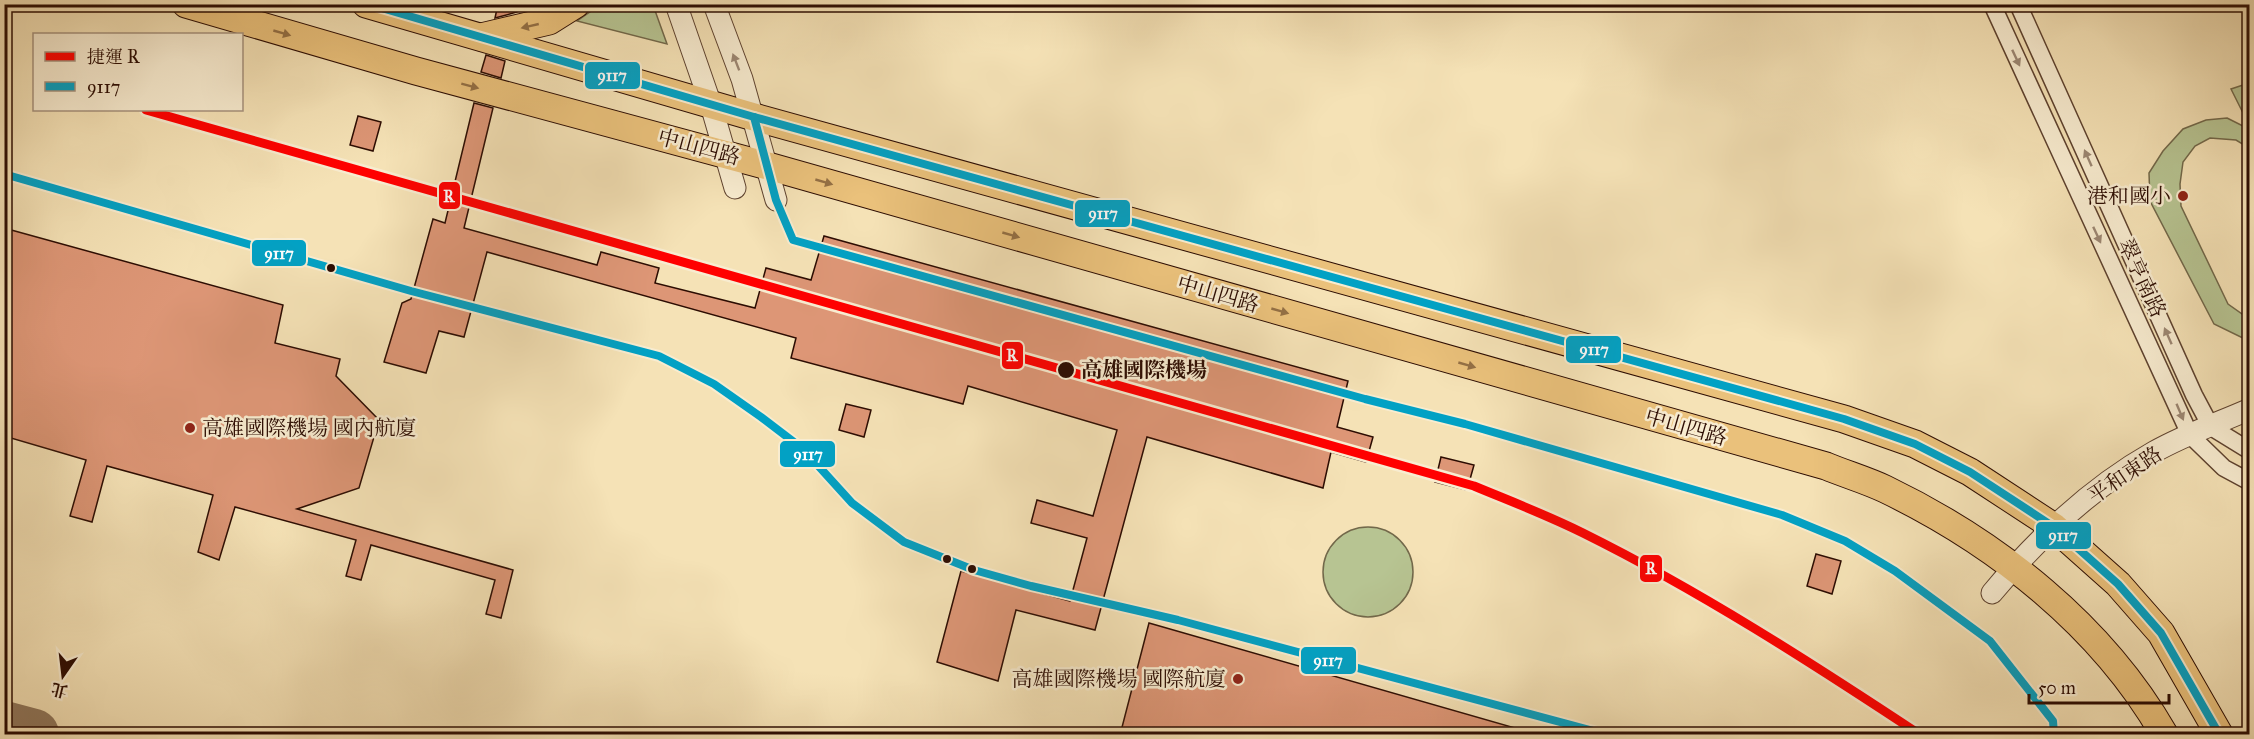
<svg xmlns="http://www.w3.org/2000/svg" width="2254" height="739" viewBox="0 0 2254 739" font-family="'IM FELL Great Primer','Noto Serif TC',serif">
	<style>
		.green { fill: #b7c492; stroke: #72684a; stroke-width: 1.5 }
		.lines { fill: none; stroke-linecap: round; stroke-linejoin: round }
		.taxiway { stroke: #90775c; stroke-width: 50 }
		.building { fill: #dd9676; stroke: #2c0c02; stroke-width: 1.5 }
		.minor-casing { stroke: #5e422f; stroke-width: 19 }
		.tertiary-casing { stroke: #5e422f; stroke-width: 23 }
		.primary-casing { stroke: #2c0c02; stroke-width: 29 }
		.minor { stroke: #f8ecd0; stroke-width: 16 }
		.tertiary { stroke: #f8ecd0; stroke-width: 21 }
		.primary { stroke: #eac17b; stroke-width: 27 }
		.bus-1-casing { stroke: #f8ecd0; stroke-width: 12 }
		.bus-1 { stroke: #02a1c4; stroke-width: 8 }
		.metro-1-casing { stroke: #f8ecd0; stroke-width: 14 }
		.metro-1 { stroke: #f00; stroke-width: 9 }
		.oneway { fill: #947045 }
		.oneway2 { fill: #9c8773 }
		.poi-dot { fill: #8f2418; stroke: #f8ecd0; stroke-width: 2 }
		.bus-dot { fill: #2c0c02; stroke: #f8ecd0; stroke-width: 2 }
		.labels { text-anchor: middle; stroke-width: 5; stroke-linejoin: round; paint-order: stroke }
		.street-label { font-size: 21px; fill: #2c0c02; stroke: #f8ecd0 }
		.poi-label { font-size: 21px; fill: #2c0c02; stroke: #f8ecd0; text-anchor: end }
		.stop-label { font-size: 21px; font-weight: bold; fill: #2c0c02; stroke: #f8ecd0; text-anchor: start }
		.line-badge { stroke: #f8ecd0; stroke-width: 2 }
		.badge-label { font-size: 16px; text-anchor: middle; font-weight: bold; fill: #fff }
	</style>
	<rect width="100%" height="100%" fill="#f5e2b6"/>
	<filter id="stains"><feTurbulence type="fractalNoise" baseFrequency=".00333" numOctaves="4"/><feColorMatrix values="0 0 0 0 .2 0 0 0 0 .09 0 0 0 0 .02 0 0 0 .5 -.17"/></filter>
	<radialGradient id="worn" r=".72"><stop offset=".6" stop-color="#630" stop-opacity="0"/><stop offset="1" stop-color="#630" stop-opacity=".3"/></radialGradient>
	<g class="green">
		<polygon points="600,5 653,5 667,44 577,21"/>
		<polygon points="2249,83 2250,83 2249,125 2231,89"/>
		<polygon points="2227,118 2249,129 2249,148 2236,140 2210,138 2195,146 2183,162 2180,184 2181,206 2228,304 2249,319 2249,341 2214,324 2150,201 2149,173 2163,151 2183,129 2206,120"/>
		<circle cx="1368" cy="572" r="45"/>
	</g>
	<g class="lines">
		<polyline class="taxiway" points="4,726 34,734"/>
	</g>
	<g class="building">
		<polygon points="498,4 519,4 517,12 495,18"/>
		<polygon points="486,55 505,61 501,78 481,72"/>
		<polygon points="474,103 493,108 464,228 597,265 601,252 659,268 655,283 755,308 766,268 811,280 824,236 1348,381 1337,427 1373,437 1366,462 1331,452 1323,488 1147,437 1095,630 1016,610 998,681 937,662 961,571 1070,601 1087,538 1031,523 1037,500 1093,516 1117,430 968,386 963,404 791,358 796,338 487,252 464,337 439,331 426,373 384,362 402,303 411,299 433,219 445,223"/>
		<polygon points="358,116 381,122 373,151 350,145"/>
		<polygon points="4,228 283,305 275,343 340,359 336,376 379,420 359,488 297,509 513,570 501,618 486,614 495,580 371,545 361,580 346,576 356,540 235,507 219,560 198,552 213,495 107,466 92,522 70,516 86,460 4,436"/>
		<polygon points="846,404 871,410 864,437 839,430"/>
		<polygon points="1441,457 1474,465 1467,490 1435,482"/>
		<polygon points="1816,554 1841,561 1832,594 1807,586"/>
		<polygon points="1149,623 1522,730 1522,735 1120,735"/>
	</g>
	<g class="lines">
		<defs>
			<g id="minor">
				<polyline points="1992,4 2190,435 2224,468 2250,482"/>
				<polyline points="2018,4 2194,395 2211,427 2250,451"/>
			</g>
			<g id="tertiary">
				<polyline points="676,4 711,105 735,188"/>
				<polyline points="714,4 742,79 776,200"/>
				<path d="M1992,593C2037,539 2092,487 2154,452C2184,435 2218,423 2250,409"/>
			</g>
			<g id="primary">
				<path d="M186,4L416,71L768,166L1826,466C1845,474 1866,480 1885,489C1997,543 2102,626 2164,734"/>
				<polyline points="366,4 754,117 1844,419 1915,444 1970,472 2054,527 2118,584 2161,633 2219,734"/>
				<polyline points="481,37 549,21 576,4"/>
			</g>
		</defs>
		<use href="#minor" class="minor-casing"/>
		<use href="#tertiary" class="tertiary-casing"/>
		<use href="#primary" class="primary-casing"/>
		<use href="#minor" class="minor"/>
		<use href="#tertiary" class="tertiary"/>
		<use href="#primary" class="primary"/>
		<defs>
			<g id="bus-1">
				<polyline points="368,4 754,117 1844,419 1915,444 1970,472 2054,527 2118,584 2161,633 2219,734"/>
				<polyline points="754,117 776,200 793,240 1365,399 1465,424 1782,515 1845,541 1895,571 1990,641 2053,721 2054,734"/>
				<polyline points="4,174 411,291 659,356 714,384 761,417 803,449 852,503 904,542 974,570 1031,586 1178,620 1605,734"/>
			</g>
		</defs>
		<use href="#bus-1" class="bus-1-casing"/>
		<use href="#bus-1" class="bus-1"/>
		<defs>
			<path id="metro-1" d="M146,110L1474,486C1510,501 1547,515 1583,533C1700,591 1810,662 1919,734"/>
		</defs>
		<use href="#metro-1" class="metro-1-casing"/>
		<use href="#metro-1" class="metro-1"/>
	</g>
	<defs><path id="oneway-solid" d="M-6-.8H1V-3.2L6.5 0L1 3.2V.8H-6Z" transform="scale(1.5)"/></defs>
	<g class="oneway">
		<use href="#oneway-solid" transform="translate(530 26) rotate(167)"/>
		<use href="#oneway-solid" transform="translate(282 33) rotate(16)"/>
		<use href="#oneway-solid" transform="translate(470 86) rotate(15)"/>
		<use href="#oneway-solid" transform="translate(824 182) rotate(16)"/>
		<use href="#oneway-solid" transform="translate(1011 235) rotate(16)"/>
		<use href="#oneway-solid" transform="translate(1280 311) rotate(16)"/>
		<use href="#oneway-solid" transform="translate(1467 365) rotate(16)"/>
	</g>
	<g class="oneway2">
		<use href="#oneway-solid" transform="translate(2016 58) rotate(65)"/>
		<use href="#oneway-solid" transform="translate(736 62) rotate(-111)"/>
		<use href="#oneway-solid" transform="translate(2088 158) rotate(-114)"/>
		<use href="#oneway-solid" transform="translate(2097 235) rotate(65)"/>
		<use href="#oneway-solid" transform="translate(2168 336) rotate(-114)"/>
		<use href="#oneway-solid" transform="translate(2180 412) rotate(67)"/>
	</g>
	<g class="poi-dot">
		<circle cx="2183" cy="196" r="6"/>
		<circle cx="190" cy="428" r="6"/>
		<circle cx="1238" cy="679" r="6"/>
	</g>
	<g class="bus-dot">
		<circle cx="331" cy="268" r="5"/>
		<circle cx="1066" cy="370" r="9"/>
		<circle cx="947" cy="559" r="5"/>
		<circle cx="972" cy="569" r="5"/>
	</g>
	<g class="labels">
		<g class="street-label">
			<text transform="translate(699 147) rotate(15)" y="7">中山四路</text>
			<text transform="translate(2142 278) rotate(65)" y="7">翠亨南路</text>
			<text transform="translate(1218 294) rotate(16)" y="7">中山四路</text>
			<text transform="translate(1686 427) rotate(16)" y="7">中山四路</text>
			<text transform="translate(2125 475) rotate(-34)" y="7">平和東路</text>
		</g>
		<g class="poi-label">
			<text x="2171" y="203">港和國小</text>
			<text x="202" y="435" text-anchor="start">高雄國際機場 國內航廈</text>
			<text x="1226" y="686">高雄國際機場 國際航廈</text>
		</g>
		<g class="stop-label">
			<text x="1081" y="377">高雄國際機場</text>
		</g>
	</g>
	<g class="line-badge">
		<rect x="584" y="61" width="57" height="29" rx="6" fill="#02a1c4"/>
		<rect x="438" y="181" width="23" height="29" rx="6" fill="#f00"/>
		<rect x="1074" y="199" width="57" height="29" rx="6" fill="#02a1c4"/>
		<rect x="251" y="239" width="56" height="28" rx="6" fill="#02a1c4"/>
		<rect x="1565" y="335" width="57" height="29" rx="6" fill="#02a1c4"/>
		<rect x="1001" y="341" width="23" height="29" rx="6" fill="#f00"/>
		<rect x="779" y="440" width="57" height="28" rx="6" fill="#02a1c4"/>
		<rect x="2035" y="521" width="57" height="29" rx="6" fill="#02a1c4"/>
		<rect x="1639" y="554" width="24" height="29" rx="6" fill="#f00"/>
		<rect x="1300" y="646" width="57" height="29" rx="6" fill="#02a1c4"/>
	</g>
	<g class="badge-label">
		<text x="612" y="81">9117</text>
		<text x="449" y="202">R</text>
		<text x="1103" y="219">9117</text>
		<text x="279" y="259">9117</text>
		<text x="1594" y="355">9117</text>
		<text x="1012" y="361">R</text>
		<text x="808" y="460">9117</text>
		<text x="2063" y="541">9117</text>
		<text x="1651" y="574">R</text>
		<text x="1328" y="666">9117</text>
	</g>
	<rect width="2254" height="739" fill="none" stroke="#f5e2b6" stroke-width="24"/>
	<rect x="6" y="6" width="2242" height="727" fill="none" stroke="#2c0c02" stroke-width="3"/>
	<rect x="12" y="12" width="2230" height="715" fill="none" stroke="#2c0c02" stroke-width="1.5"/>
	<rect x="33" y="33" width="210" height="78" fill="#f8ecd0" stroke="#a6927e" stroke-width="1.5"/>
	<rect x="45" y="52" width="30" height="9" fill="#ff0000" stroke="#a6927e" stroke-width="1.5"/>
	<text x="87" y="63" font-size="18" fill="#2c0c02">捷運 R</text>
	<rect x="45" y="82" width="30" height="9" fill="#02a1c4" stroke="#a6927e" stroke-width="1.5"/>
	<text x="87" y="93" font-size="18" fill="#2c0c02">9117</text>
	<g transform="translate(63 676) rotate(194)" stroke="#f8ecd0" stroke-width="4.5" paint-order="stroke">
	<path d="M0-4.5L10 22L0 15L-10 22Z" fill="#2c0c02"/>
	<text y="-9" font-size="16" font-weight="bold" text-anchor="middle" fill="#2c0c02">北</text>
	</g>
	<path d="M2029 694v9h140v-9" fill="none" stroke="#2c0c02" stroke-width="3"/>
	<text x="2038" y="694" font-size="18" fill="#2c0c02" stroke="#f8ecd0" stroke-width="4.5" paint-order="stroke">50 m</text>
	<rect width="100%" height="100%" filter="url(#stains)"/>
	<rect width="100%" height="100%" fill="url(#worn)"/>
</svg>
